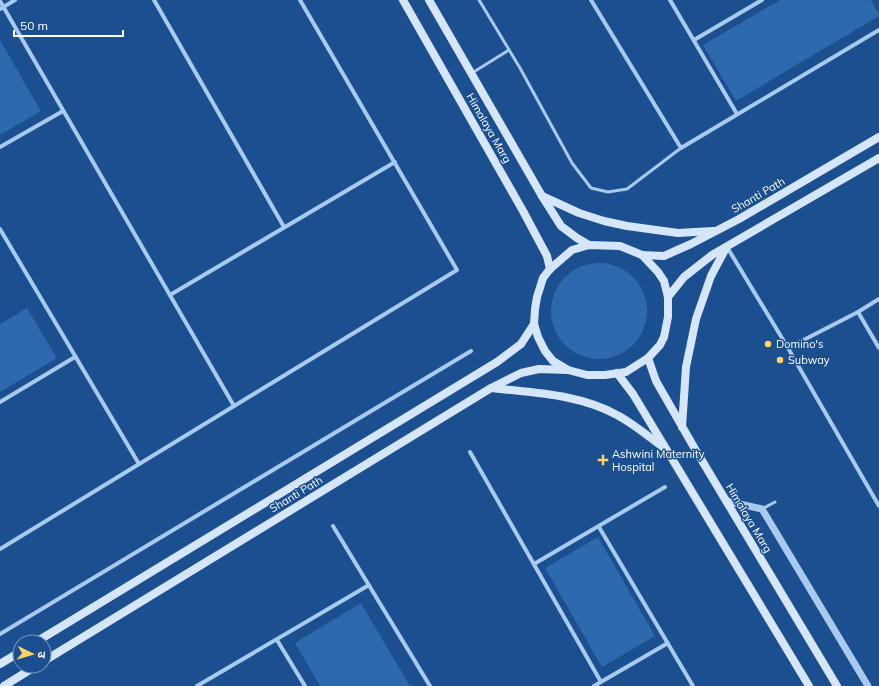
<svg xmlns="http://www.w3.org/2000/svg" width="879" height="686" viewBox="0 0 879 686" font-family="Mulish,'Noto Sans Devanagari',sans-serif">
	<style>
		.green { fill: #2e69ad }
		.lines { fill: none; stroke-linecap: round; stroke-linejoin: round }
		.service { stroke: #a9c9ee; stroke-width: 3 }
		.minor { stroke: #a9c9ee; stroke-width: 4 }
		.tertiary { stroke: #a9c9ee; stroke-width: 7 }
		.secondary { stroke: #d6e6fa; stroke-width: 8 }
		.poi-dot { fill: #ffd166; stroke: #1b4f8f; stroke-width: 1.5 }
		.labels { text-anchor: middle; stroke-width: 3; stroke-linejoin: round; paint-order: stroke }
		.street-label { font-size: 11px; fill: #fff; stroke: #1b4f8f }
		.poi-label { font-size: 11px; fill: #fff; stroke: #1b4f8f; text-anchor: start }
	</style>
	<rect width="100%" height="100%" fill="#1b4f8f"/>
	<g class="green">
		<polygon points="780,0 871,0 879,14 879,16 736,101 703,45"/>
		<polygon points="0,40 41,111 0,135"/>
		<circle cx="599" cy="311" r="48"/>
		<polygon points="27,308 57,358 0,392 0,324"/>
		<polygon points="598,537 655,636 602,667 545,568"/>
		<polygon points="361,603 410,686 320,686 295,643"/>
	</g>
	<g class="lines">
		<g class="service">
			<polyline points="479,0 520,68 572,163 591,188 608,192 627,189 681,148"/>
			<polyline points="472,73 509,50"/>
			<polyline points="762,509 775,502"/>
		</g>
		<g class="minor">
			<polyline points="154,0 284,227"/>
			<polyline points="591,0 681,148 879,30"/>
			<polyline points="670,0 737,114"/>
			<polyline points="0,1 234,406"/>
			<polyline points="0,9 15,0"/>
			<polyline points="694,40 762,0"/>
			<polyline points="0,147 63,111"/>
			<polyline points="0,229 139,464"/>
			<polyline points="727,247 788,348 879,506"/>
			<polyline points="170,295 395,162"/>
			<polyline points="858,312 879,348"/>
			<polyline points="788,348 858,312 879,299"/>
			<polyline points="0,402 75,357"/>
			<polyline points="470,452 601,682"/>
			<polyline points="333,526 430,686"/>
			<polyline points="599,527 693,686"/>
			<polyline points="0,549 457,270 300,0"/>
			<polyline points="534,564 665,487"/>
			<polyline points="0,634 471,351"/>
			<polyline points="277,640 305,686"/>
			<polyline points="197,686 369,585"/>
			<polyline points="594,686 668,643"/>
		</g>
		<polyline class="tertiary" points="726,501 762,509 868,686"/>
		<g class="secondary">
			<polyline points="403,0 523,211 547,256 550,269"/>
			<polyline points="429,0 542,196 561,226 577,238 589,245"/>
			<polyline points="542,196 579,213 604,221 627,226 678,233 713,231"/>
			<polygon points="589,245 620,246 642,255 658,272 664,281 668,297 668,317 664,337 660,345 648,358 626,372 605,375 587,375 568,370 553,361 545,351 538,337 534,324 535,309 537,297 543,278 550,269 572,250"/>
			<polyline points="642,255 664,256 691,244 739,219 879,137"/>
			<polyline points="668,297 684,277 712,255 879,158"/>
			<polyline points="648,358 656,381 695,449 837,686"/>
			<polyline points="617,373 633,394 809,686"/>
			<path d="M492,388C534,393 579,394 617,415C634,424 649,437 664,448"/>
			<polyline points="682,427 686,367 696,319 711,276 726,248"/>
			<polyline points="36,642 497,362 521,344 534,324"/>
			<polyline points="44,661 491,388 521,373 539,369 568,370"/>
			<polyline points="0,664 20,652"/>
			<polyline points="4,686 36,666"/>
		</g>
	</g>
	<g class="poi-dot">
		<circle cx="768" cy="344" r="4"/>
		<circle cx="780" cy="360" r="4"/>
		<path d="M601 454h4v4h4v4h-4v4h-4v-4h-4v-4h4z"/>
	</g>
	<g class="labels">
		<g class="street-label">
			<text transform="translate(489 128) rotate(60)" y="4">Himalaya Marg</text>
			<text transform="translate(758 195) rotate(-30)" y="4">Shanti Path</text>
			<text transform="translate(296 494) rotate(-31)" y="4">Shanti Path</text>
			<text transform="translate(749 518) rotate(59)" y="4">Himalaya Marg</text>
		</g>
		<g class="poi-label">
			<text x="776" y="348">Domino's</text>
			<text x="788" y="364">Subway</text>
			<text x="612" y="458">Ashwini Maternity<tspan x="612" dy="13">Hospital</tspan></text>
		</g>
	</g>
	<g transform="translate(32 654) rotate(95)"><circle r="19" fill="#1b4f8f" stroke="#7695bc"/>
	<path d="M0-3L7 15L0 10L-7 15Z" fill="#ffd166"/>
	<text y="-6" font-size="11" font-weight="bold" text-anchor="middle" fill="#ffffff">उ</text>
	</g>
	<path d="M14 30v6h109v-6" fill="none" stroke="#ffffff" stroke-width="2"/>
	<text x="20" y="30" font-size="12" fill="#ffffff" stroke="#1b4f8f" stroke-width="3" paint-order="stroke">50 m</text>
</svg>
